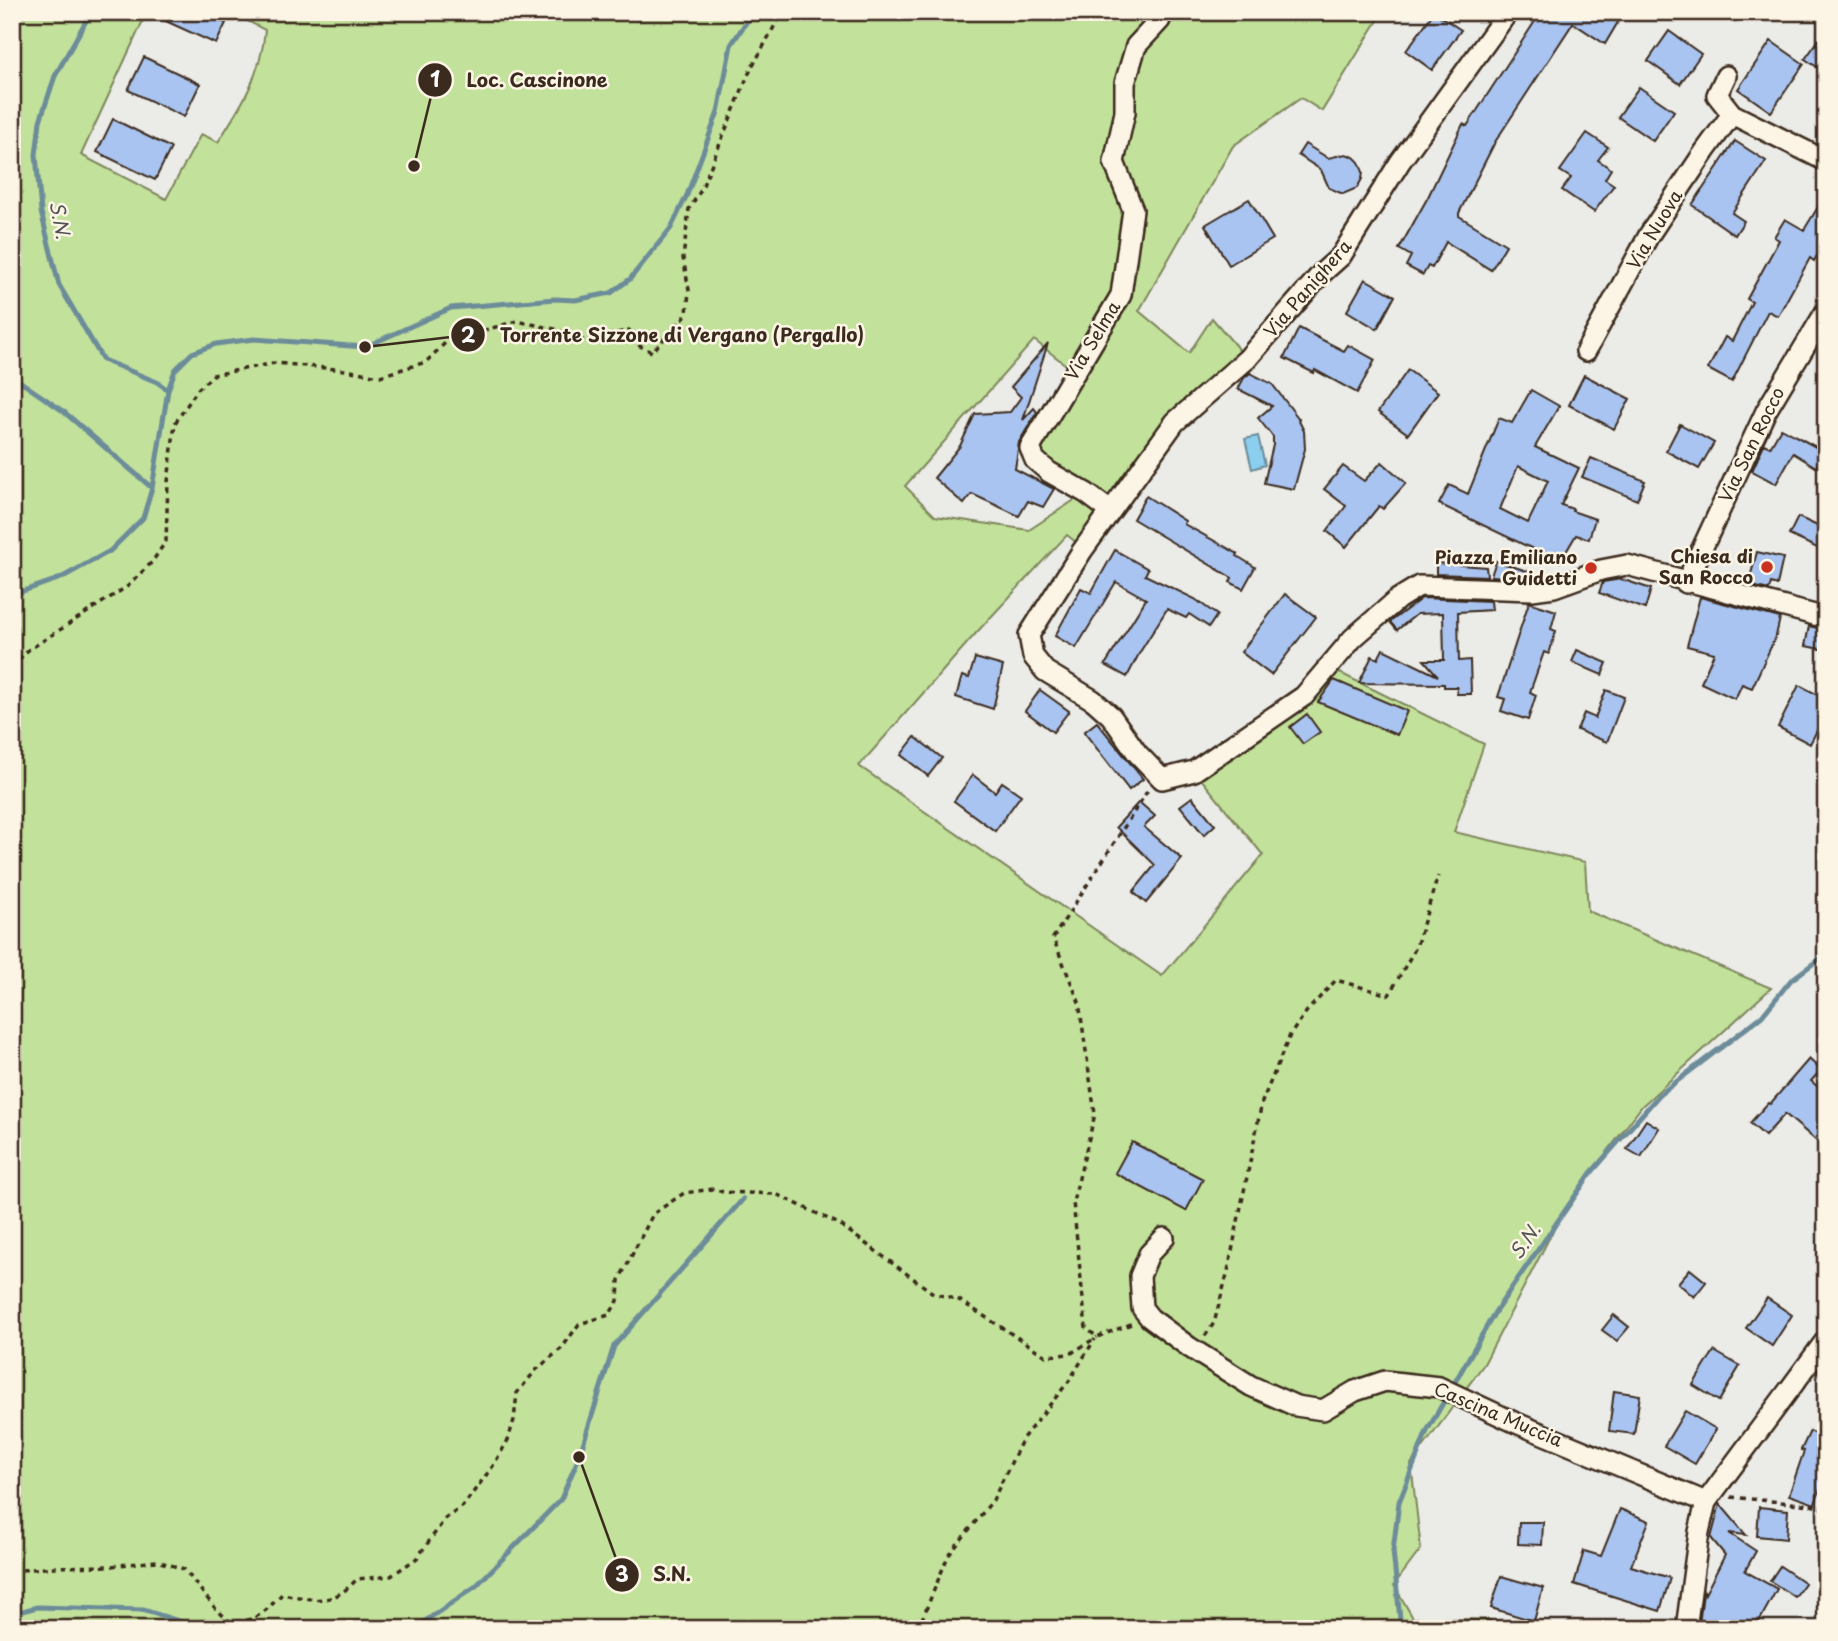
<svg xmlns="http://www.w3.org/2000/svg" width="1838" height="1641" viewBox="0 0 1838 1641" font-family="'Playpen Sans',sans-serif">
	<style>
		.green { fill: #c2e19a; stroke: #7e865c; stroke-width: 2; fill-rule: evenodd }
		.water { fill: #8cceed; stroke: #6c8c9a; stroke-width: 2 }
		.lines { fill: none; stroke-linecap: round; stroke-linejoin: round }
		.stream { stroke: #6c8c9a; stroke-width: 5 }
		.building { fill: #a9c4f1; stroke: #3b2a1e; stroke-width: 2; fill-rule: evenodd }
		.minor-casing { stroke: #3b2a1e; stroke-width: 24 }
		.path { stroke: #3b2a1e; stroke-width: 3.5; stroke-dasharray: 5 5; stroke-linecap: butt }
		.minor { stroke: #fcf5e5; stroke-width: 19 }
		.poi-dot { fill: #c8321e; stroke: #fcf5e5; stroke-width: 2.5 }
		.labels { text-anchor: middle; stroke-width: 5; stroke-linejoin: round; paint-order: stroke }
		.street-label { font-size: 18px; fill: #3b2a1e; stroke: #fcf5e5 }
		.poi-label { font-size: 18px; font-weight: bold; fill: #3b2a1e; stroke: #fcf5e5; text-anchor: end }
		.water-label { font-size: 19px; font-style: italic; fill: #4f5352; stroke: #fcf5e5 }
		.leader { fill: none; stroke: #3b2a1e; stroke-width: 2.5 }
		.callout-dot { fill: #3b2a1e; stroke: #fcf5e5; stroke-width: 2.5 }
		.mark-label { font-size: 21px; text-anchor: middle; font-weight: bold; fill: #fff }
		.callout-label { font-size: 19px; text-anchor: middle; font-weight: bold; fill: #3b2a1e; stroke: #fcf5e5; stroke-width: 5; stroke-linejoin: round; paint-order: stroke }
	</style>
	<rect width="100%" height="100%" fill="#ebebe7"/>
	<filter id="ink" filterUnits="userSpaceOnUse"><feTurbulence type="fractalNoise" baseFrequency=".0143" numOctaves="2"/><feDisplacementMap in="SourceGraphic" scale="14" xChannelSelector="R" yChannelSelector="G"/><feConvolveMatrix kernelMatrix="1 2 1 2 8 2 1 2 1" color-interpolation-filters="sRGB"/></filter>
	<g filter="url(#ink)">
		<path class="green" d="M12,12H147L81,155L166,199L201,134L218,142C242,105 261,75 265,30L230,12H1383L1322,111L1301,98L1233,146L1139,311L1189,353L1212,318L1246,358L1174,419L1082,547L1067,535L977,632L859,766L1162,976L1263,855L1197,774L1336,671L1484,744L1454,832L1585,862L1588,911L1771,988L1642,1106L1573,1197L1557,1223L1484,1364L1411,1464L1421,1549L1394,1585L1413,1618L1490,1620V1629H12ZM1034,340L1075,372L1035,461L1085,493L1029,530L935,516L905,486Z"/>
		<polygon class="water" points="1258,436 1265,465 1252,469 1245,439"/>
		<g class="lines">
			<g class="stream">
				<polyline points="91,12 55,76 40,121 36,155 41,212 59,285 103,360 157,382 168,390"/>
				<polyline points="12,376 63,411 152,488"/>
				<polyline points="12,595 61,578 110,551 143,518 152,488 168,390 175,370 192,353 216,344 254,339 365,347 451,308 555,299 575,300 611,293 630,279 671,228 687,195 718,112 731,45 753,12"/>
				<polyline points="12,1614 37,1607 143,1610 204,1629"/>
				<polyline points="410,1629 418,1626 476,1586 561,1499 579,1457 614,1346 743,1199"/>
				<polyline points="1401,1629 1393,1551 1399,1502 1427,1431 1495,1312 1591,1173 1659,1095 1762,1016 1791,980 1826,954"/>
			</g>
		</g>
		<g class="building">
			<polygon points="146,12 202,12 226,23 216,44"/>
			<polygon points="1434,12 1461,30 1432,70 1406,51"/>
			<polygon points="1541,12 1624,12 1605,44 1573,23 1495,142 1459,213 1459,216 1506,245 1491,270 1446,242 1432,268 1428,266 1423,275 1406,266 1411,256 1399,249 1428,197 1463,124 1467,126"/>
			<polygon points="1826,30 1826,73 1805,59"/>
			<polygon points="1669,31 1701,54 1680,84 1648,61"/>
			<polygon points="1771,41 1804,64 1771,112 1738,89"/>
			<polygon points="144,57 200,84 184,117 128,90"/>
			<polygon points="1639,87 1674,111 1653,141 1618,117"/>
			<polygon points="113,119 171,148 155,180 97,152"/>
			<polygon points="1587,133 1608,147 1598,160 1611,169 1605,179 1614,185 1594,212 1562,190 1571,178 1560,171"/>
			<polygon points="1735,141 1766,161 1732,213 1744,221 1735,235 1692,205"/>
			<polygon points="1305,144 1328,158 1346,154 1354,157 1359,162 1363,172 1362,179 1357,188 1343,194 1329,188 1321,170 1298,155"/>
			<polygon points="1826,194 1826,240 1814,261 1810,258 1778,316 1768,311 1732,382 1708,369 1725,337 1732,341 1752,302 1747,299 1779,240 1774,237 1785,219 1804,230"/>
			<polygon points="1249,199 1273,239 1229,265 1205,225"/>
			<polygon points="1365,279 1395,296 1377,329 1347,311"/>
			<polygon points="1299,328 1344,351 1348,345 1375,360 1357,393 1315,370 1314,373 1284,358"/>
			<polygon points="1048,343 1023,420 1034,408 1037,412 1019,442 1015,469 1054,489 1043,507 1028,501 1019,516 972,494 964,504 934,478 960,446 975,414 1010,412 1021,397 1011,387"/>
			<polygon points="1408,370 1438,392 1408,434 1378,412"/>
			<polygon points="1250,373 1272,384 1299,419 1298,419 1304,431 1305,449 1294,489 1264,483 1273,445 1273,437 1258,418 1272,406 1238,389 1244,378"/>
			<polygon points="1584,375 1630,399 1614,429 1569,405"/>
			<path d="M1531,390L1559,406L1535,447L1579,468L1561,505L1573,509L1572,511L1595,519L1589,539L1576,535L1560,562L1439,504L1449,485L1468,494L1499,418L1512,423ZM1518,466L1548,481L1528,523L1500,509Z"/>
			<polygon points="1680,424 1714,443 1699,469 1666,451"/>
			<polygon points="1781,428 1825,452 1816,467 1793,453 1776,484 1752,471 1764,444 1770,447"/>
			<polygon points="1591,458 1645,481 1637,500 1582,477"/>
			<polygon points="1382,462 1406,483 1383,509 1379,506 1346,547 1327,531 1346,506 1324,489 1343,466 1364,481"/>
			<polygon points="1146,496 1185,521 1184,524 1238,554 1237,556 1255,567 1243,589 1230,582 1232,578 1133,519"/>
			<polygon points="1798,517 1826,530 1826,552 1789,535"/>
			<polygon points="1115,550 1148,569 1145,575 1195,599 1217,615 1209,627 1189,614 1186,618 1167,609 1140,652 1127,677 1105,665 1146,599 1116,582 1076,648 1055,636 1081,588 1091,593"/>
			<polygon points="1757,552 1783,558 1777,585 1771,583 1769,590 1748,585"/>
			<polygon points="1496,561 1530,572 1528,578 1491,576"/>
			<polygon points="1436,563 1486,567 1487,576 1436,574"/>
			<polygon points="1621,579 1651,589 1645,609 1599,593 1603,582"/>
			<polygon points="1285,594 1316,617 1271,675 1241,652"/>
			<polygon points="1700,597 1780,618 1776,636 1752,688 1742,684 1735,699 1701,683 1714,653 1687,646"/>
			<polygon points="1422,598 1491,601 1492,610 1458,612 1459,661 1470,660 1471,694 1457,694 1457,687 1444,687 1444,684 1359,683 1372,656 1378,659 1383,649 1438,676 1424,660 1444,660 1443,613 1417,614 1397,630 1390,622"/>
			<polygon points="1529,602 1556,611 1551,629 1556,631 1549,654 1544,652 1530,692 1536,695 1528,720 1501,711 1505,699 1498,697"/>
			<polygon points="1809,626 1826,630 1826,650 1805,646"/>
			<polygon points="1577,650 1607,663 1602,675 1572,662"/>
			<polygon points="975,658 1003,666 993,709 956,697 962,676 969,678"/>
			<polygon points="1334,680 1407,711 1397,735 1318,702"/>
			<polygon points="1799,685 1826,699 1826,713 1810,744 1778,727"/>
			<polygon points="1040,690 1069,711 1053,732 1025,711"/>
			<polygon points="1606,690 1624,697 1607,742 1577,730 1584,713 1595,718"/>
			<polygon points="1307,714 1320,732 1303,744 1290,727"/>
			<polygon points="1097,722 1143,779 1129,790 1084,732"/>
			<polygon points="915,737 942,758 928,776 901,755"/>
			<polygon points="973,775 995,792 1002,782 1021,795 995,831 954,801"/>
			<polygon points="1192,797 1215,825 1204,835 1180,806"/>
			<polygon points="1139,802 1155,816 1144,827 1182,859 1146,903 1133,892 1155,865 1116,827"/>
			<polygon points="1809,1059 1821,1070 1811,1081 1826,1094 1826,1149 1785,1114 1765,1136 1750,1123 1768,1103 1770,1104"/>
			<polygon points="1646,1120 1659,1128 1641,1157 1627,1149"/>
			<polygon points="1132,1142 1203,1179 1186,1211 1115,1173"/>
			<polygon points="1690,1269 1706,1282 1694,1297 1678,1283"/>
			<polygon points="1767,1298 1792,1315 1772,1346 1746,1328"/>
			<polygon points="1614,1315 1629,1327 1617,1341 1602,1330"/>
			<polygon points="1714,1351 1740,1366 1719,1401 1693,1385"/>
			<polygon points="1614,1391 1640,1395 1634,1434 1609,1431"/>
			<polygon points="1685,1411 1716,1429 1695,1464 1664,1446"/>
			<polygon points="1810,1431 1826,1439 1826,1454 1818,1470 1826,1473 1815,1504 1789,1495 1804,1451 1801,1450"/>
			<polygon points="1720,1504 1746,1535 1729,1533 1756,1551 1745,1571 1777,1589 1755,1629 1705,1629 1699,1625 1703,1593 1704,1591 1705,1594 1725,1555 1711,1538"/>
			<polygon points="1759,1507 1788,1510 1786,1539 1757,1536"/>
			<polygon points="1620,1509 1649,1521 1631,1566 1670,1578 1660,1611 1574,1584 1584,1551 1601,1556"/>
			<polygon points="1519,1522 1543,1522 1542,1545 1518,1544"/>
			<polygon points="1780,1566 1805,1583 1795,1597 1770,1581"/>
			<polygon points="1501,1576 1543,1588 1534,1621 1491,1608"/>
		</g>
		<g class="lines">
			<defs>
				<g id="minor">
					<polyline points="1508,12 1400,162 1341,256 1322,273 1247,359 1175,422 1082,551 1029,635 1033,656 1045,671 1093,700 1111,716 1137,753 1162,779 1194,771 1304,696 1353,638 1398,599 1419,586 1532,590 1554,587 1601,570 1627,565 1826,618"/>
					<polyline points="1726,76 1717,95 1732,114 1826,161"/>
					<polyline points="1586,351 1649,235 1705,151 1732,114"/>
					<polyline points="1109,510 1086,493 1049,472 1035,460 1030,448 1121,295 1133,210 1114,162 1125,112 1125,83 1136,46 1160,20 1162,12"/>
					<polyline points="1686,583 1766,411 1826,311"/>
					<polyline points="1164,1238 1149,1254 1140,1276 1142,1308 1150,1318 1189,1347 1251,1386 1296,1406 1323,1410 1355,1391 1385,1381 1439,1387 1514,1422 1706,1502"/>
					<polyline points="1686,1629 1699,1532 1706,1502 1826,1340"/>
				</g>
			</defs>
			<use href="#minor" class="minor-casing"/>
			<g class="path">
				<polyline points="12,667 27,651 128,586 152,562 166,541 168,482 175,423 198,389 213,375 275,363 345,370 380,376 426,362 461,327 485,330 517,321 555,329 585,341 629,330 636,344 652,352 687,314 689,290 683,258 689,209 701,190 748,75 782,12"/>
				<polyline points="1131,1324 1097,1337 1086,1328 1073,1202 1095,1114 1079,1002 1053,938 1148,790"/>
				<polyline points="1205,1336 1214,1323 1228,1271 1262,1102 1290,1035 1307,1011 1336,980 1389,995 1416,947 1438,876"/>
				<polyline points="1731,1497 1811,1505 1826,1509"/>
				<path d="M12,1571L54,1567L111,1566L157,1561L184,1569L215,1608L230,1622C256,1622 265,1612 282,1594C317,1600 331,1607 357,1579L391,1576L417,1558L445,1519L463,1506L493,1466L508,1440L514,1420L517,1393L536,1370L562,1348L579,1324L609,1315L618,1301L619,1280L653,1214L684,1193L713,1189L723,1192L776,1194L839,1224L933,1293L959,1300L1046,1356L1070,1354L1097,1337"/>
				<polyline points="1514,1625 1526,1629"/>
				<polyline points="918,1629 948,1556 993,1500 1023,1438 1069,1381 1095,1339"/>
			</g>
			<use href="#minor" class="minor"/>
		</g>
	</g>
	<g class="poi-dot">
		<circle cx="1767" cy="567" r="7"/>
		<circle cx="1591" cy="568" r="7"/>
	</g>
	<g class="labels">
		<g class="street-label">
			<text transform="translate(1655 230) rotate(-59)" y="6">Via Nuova</text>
			<text transform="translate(1308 289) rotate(-49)" y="6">Via Panighera</text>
			<text transform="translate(1093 341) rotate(-59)" y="6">Via Selma</text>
			<text transform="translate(1752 445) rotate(-64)" y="6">Via San Rocco</text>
			<text transform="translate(1498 1415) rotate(23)" y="6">Cascina Muccia</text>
		</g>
		<g class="poi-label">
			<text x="1753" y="563">Chiesa di<tspan x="1753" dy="21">San Rocco</tspan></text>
			<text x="1577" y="564">Piazza Emiliano<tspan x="1577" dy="21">Guidetti</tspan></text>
		</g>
		<g class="water-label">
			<text transform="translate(60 220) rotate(79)" y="7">S.N.</text>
			<text transform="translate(1525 1241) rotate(-55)" y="7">S.N.</text>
		</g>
	</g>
	<path class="leader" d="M414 166L435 80M365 347L468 335M579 1457L622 1575"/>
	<g class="callout-dot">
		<circle cx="414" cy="166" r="7"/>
		<circle cx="365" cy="347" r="7"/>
		<circle cx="579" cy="1457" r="7"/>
		<circle cx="435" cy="80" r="18"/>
		<circle cx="468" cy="335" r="18"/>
		<circle cx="622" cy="1575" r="18"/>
	</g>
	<g class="mark-label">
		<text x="435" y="87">1</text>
		<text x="468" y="343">2</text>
		<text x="622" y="1582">3</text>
	</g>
	<g class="callout-label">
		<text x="537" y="87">Loc. Cascinone</text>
		<text x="682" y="342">Torrente Sizzone di Vergano (Pergallo)</text>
		<text x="672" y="1581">S.N.</text>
	</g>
	<rect width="1838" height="1641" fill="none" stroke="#fcf5e5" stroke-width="42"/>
	<rect x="21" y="21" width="1796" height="1599" fill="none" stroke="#3b2a1e" stroke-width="2.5" filter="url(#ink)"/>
</svg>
